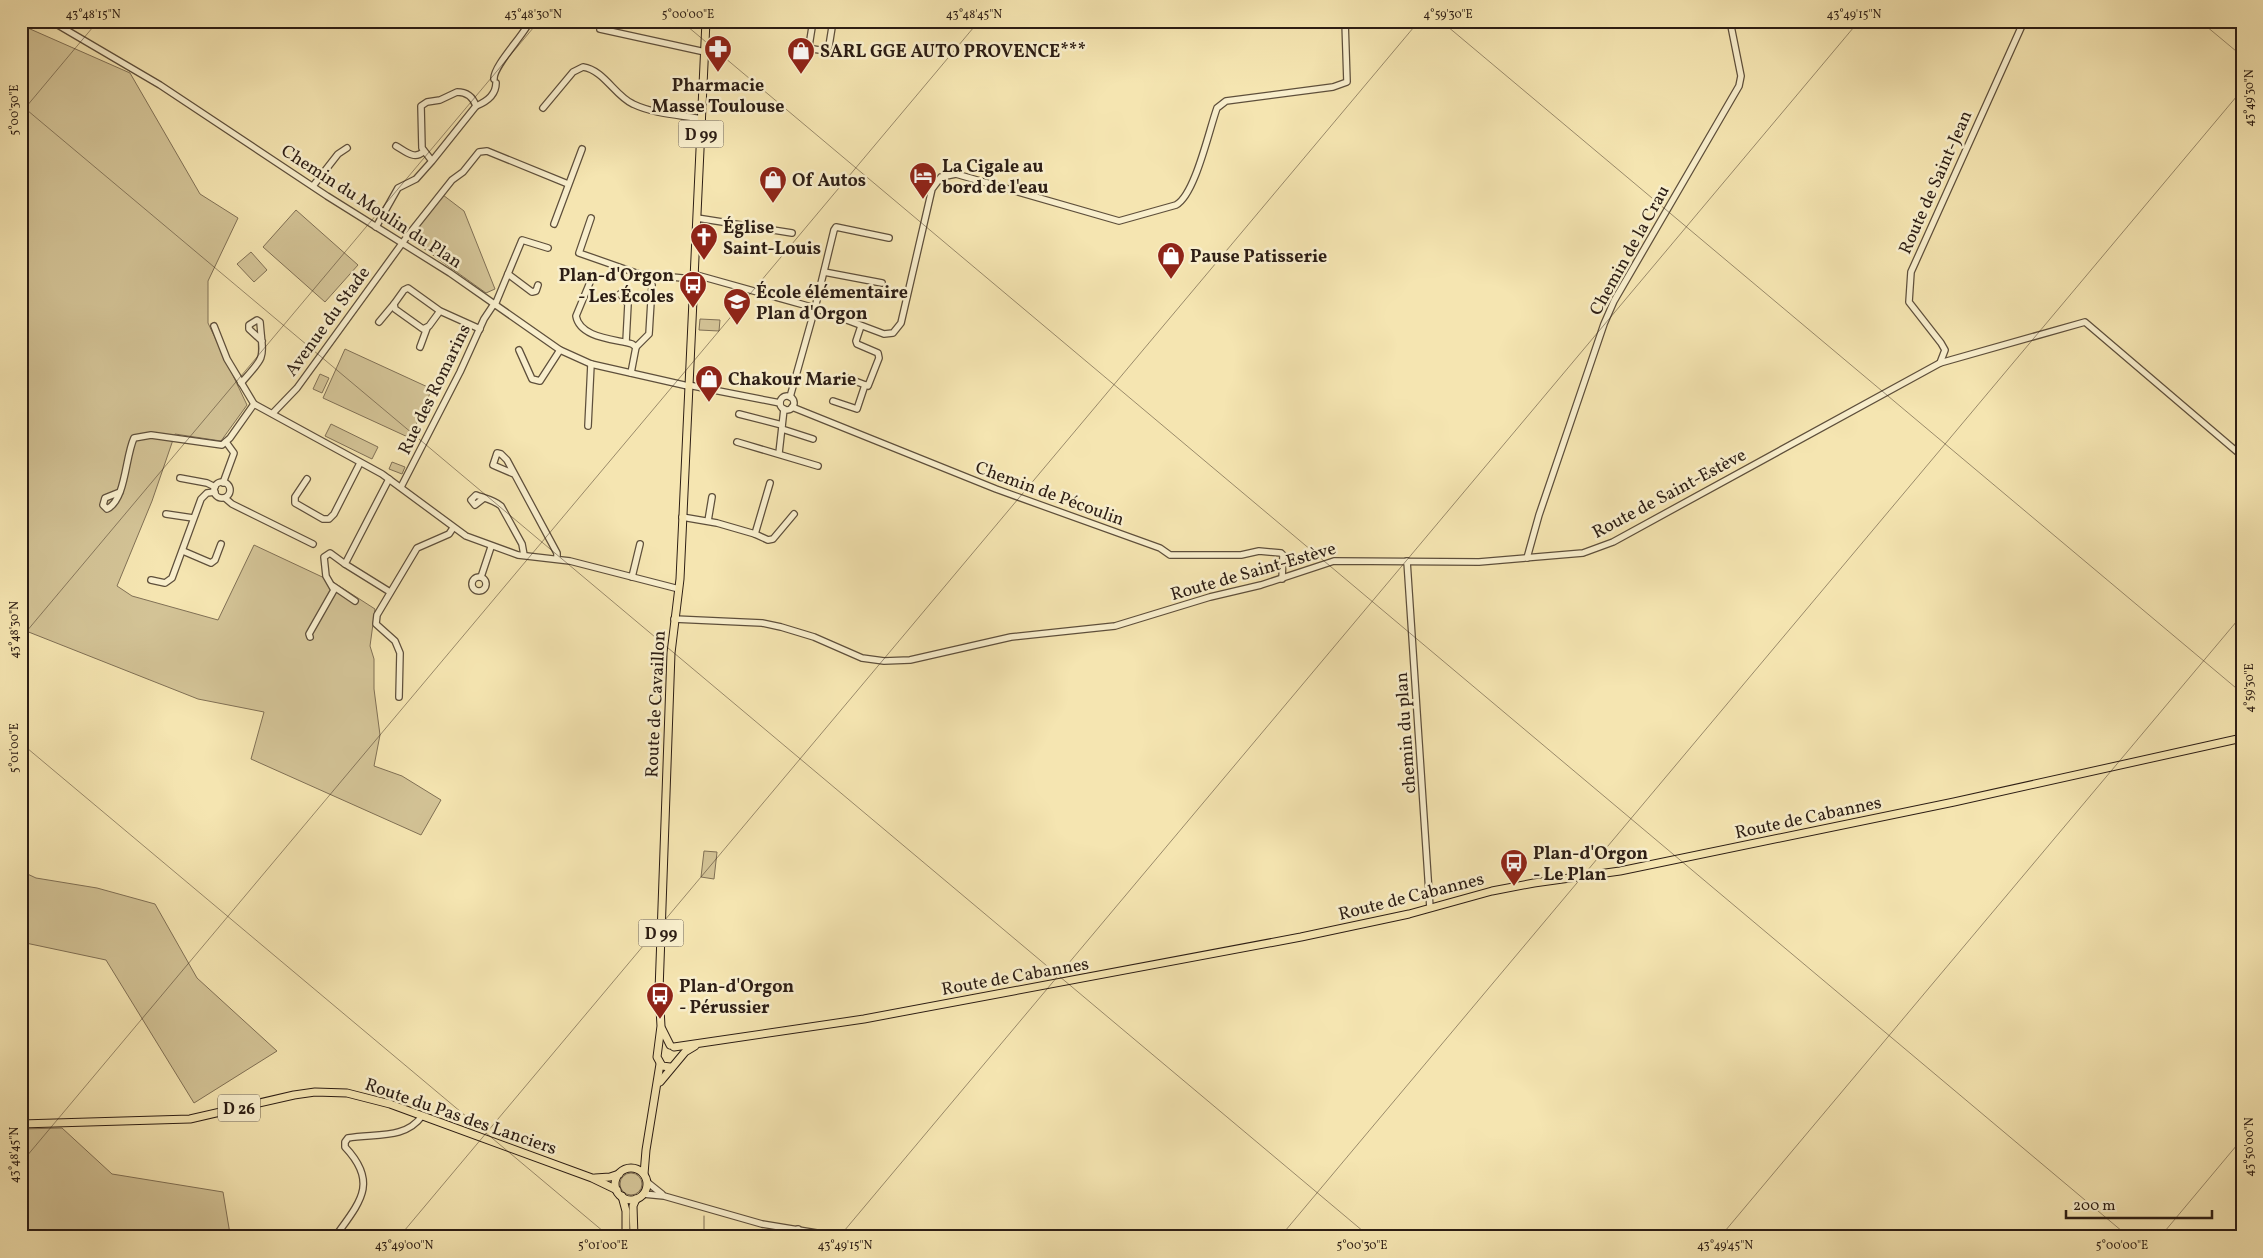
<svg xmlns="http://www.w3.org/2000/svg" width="2263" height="1258" viewBox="0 0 2263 1258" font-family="Vollkorn,serif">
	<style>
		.green { fill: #d3c396; stroke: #807055 }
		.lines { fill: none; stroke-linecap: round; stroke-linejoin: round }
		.stream { stroke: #7c6c52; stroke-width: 1 }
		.minor-casing { stroke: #5e4f3b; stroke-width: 8 }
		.major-casing { stroke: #2c1d14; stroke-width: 9 }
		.minor { stroke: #f8eecc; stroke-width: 5.5 }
		.major { stroke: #f5e5b1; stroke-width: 7 }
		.ticks { fill: none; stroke: #2c1d14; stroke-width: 1; stroke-opacity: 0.45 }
		.labels { text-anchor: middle; stroke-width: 5; stroke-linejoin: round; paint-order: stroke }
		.shield { fill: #f8eecc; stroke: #695c4b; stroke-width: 1 }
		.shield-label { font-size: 16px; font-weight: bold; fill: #2c1d14 }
		.poi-label { font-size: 18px; font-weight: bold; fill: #2c1d14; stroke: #f8eecc; text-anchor: start }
		.street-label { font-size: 18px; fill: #2c1d14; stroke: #f8eecc }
		.neatline { fill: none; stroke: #2c1d14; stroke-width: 2 }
		.ticks-label { font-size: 12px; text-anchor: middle; fill: #2c1d14 }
	</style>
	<rect width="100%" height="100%" fill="#f5e5b1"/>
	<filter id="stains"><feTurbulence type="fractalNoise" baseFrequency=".004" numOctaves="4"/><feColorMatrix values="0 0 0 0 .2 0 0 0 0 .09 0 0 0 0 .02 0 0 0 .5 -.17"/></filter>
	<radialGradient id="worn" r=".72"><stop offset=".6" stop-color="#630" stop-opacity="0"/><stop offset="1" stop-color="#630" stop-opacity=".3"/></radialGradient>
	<g class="green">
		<polygon points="21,25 130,73 200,194 238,218 208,281 208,323 247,405 221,441 175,434 152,501 117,586 132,596 218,620 254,545 333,582 375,609 370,646 374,659 374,689 380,735 374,766 402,776 441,800 421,835 251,759 264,712 198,699 21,629"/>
		<polygon points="443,195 464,211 495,289 486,293 409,238"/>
		<polygon points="296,210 358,265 325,302 263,247"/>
		<polygon points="251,252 267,270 254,282 237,264"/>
		<polygon points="700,319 720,320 719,331 699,330"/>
		<polygon points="345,349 432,389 410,438 323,398"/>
		<polygon points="320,374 329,378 322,393 313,389"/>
		<polygon points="331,424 378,447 372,459 325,436"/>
		<polygon points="392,462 405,467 402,474 389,469"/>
		<polygon points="704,851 717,852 714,879 701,877"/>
		<polygon points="21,871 36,878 97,888 155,904 197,978 277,1051 194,1103 106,960 21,942"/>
		<polygon points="62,1128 112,1174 223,1192 230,1234 220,1237 21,1237 21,1129"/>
		<circle cx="631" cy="1184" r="11"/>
	</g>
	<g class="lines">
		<polyline class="stream" points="704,1237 704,1216"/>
		<defs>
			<g id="minor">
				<polyline points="51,21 160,85 327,196 450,273 560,350 591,364 688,386"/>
				<polyline points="813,21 809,46 813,49 826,51 829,46 833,21"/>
				<polyline points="600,29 705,52"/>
				<path d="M494,79C493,66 524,35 530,21"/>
				<path d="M476,106C486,102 496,95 496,83"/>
				<path d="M543,108L573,72L583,67C604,70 615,96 633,104C654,114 680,115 702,119"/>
				<path d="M396,146C405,151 414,160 423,152"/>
				<polyline points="313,186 338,154 347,148"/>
				<polyline points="591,218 579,253 639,274 693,279"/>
				<polyline points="697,218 792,233"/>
				<polyline points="554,224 582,149"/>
				<path d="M376,227L398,188L416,179L432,161L422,148L421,106L427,102L440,100L457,92C467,92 473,97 476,106L432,161"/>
				<polyline points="824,272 882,283"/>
				<polyline points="508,274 532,292 536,291 538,285"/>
				<path d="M693,274L815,308L884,334L893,333L901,323L932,189L941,177L956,174L1119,221L1176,205C1195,195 1209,130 1217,108L1226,101L1333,87L1347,82L1345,21"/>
				<path d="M593,275L576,316C580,338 614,339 632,344L636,347L631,373"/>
				<polyline points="620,294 628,304 626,342"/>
				<polyline points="495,305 522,240 548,248"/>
				<polyline points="440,311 429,326 423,329 395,309 394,304 404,290 408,288 440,311 480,329"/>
				<polyline points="379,322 394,304"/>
				<polyline points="214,326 227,359 254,404 382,474 466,536 518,555 570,561 679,589"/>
				<polyline points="420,347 427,328"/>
				<polyline points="636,347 649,334 652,285"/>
				<polyline points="519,350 532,379 540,381 560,350"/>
				<polyline points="1940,363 2085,322 2242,456"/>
				<polyline points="847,378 868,386 879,358 878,353 857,344 856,341 861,326"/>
				<path d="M241,383C267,354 263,360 260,322L257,320L249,325V329L262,341"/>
				<polyline points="688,385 780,403"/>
				<circle cx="787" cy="403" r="7"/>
				<polyline points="790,397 815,308 834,230 836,227 889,238"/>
				<polyline points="833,401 857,409 865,385"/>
				<polyline points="792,407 996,489 1160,548 1170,555 1241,555 1259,551 1281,553 1283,555 1282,579"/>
				<polyline points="273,413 297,388 406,238 452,180 463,172 479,152 487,151 568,184"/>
				<polyline points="739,414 782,425"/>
				<polyline points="588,426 591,364"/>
				<polyline points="782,429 813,439"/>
				<polyline points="737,442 818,466"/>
				<polyline points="779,453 784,409"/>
				<polyline points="514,474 493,465 497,453 501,454 507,460 557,553 557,559"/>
				<polyline points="180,478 207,483 215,487"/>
				<polyline points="307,479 295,497 295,503 323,519 329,519 334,514 360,463"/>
				<polyline points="389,479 345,564 390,592"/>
				<circle cx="222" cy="490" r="8"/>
				<polyline points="223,483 234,453 226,442"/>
				<polyline points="401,487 460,372 484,319 494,304"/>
				<path d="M120,492L105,498L103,505L107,509C126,500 125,457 134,438L151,435L222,445L230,438L254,404"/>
				<polyline points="225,498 232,504 313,544"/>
				<path d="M484,498L475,505L471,500L476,495C484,498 494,500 501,506L522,544L524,555"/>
				<polyline points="166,514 193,518"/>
				<polyline points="682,517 717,523 755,534 770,483"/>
				<polyline points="708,521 712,497"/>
				<polyline points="755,534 768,540 773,539 794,514"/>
				<polyline points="183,551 211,563 215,560 221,544"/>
				<polyline points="1527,558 1539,515 1604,324 1614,301 1739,86 1741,76 1730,21"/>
				<polyline points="1407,561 1430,908"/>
				<circle cx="479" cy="584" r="7"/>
				<polyline points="481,577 491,547"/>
				<polyline points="632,577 640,544"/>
				<polyline points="151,580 165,583 172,578 201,499 207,493 215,492"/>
				<polyline points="333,586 355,601"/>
				<polyline points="674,619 762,623 781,627 814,637 862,658 884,661 910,660 1011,637 1115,626 1210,597 1261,585 1334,561 1479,562 1583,553 1613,542 1940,363 1945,350 1941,343 1909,302 1911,272 2024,21"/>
				<polyline points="310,637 309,634 334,590 326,576 324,557 330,553 345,564"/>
				<polyline points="399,697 400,653 395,641 376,624 377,615 417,548 449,534 453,528"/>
				<polyline points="647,1182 662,1194"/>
				<polyline points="643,1194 664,1196 762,1224 841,1237"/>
				<path d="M335,1237C360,1202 379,1183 345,1147V1142L348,1138C374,1133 405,1140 422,1116"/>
				<polyline points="797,1237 798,1229"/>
			</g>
			<g id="major">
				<polyline points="662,1029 670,1045"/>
				<polyline points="674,1047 864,1019 1301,937 1409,914 1492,891 1534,883 1620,871 1954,802 2242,738"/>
				<polyline points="670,1067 662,1066 657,1057 661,1026 659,991 671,653 680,579 706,21"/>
				<polyline points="660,1082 685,1052 695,1046"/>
				<polyline points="21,1124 190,1119 294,1095 315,1092 347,1093 390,1104 592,1178 617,1190"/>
				<circle cx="631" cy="1184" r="16"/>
				<polyline points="644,1174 646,1150 660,1064"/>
				<polyline points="595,1178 610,1177 619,1174"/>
				<polyline points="622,1196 626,1211 626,1237"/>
				<polyline points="634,1237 633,1206 636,1199"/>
			</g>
		</defs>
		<use href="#minor" class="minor-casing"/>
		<use href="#major" class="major-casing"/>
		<use href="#minor" class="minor"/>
		<use href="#major" class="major"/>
	</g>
	<path class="ticks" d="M681,21L2129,1237M1441,21L2242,693M2200,21L2242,56M21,105L1370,1237M21,113L98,21M21,638L539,21M21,743L610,1237M21,1163L979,21M399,1237L1419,21M839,1237L1859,21M1280,1237L2242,90M1720,1237L2242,615M2160,1237L2242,1139"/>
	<defs>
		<symbol id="pharmacy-pin" viewBox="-11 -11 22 30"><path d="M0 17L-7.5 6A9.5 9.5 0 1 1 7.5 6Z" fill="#8f2418" stroke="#f8eecc"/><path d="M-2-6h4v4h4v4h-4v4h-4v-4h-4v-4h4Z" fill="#fff"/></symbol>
		<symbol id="shop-pin" viewBox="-11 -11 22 30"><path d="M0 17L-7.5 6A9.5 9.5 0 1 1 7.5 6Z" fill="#8f2418" stroke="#f8eecc"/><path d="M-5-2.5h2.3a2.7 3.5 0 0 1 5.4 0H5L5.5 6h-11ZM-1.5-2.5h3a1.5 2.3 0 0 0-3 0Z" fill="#fff"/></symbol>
		<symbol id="hotel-pin" viewBox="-11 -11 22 30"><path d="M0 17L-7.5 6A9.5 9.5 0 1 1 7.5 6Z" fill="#8f2418" stroke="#f8eecc"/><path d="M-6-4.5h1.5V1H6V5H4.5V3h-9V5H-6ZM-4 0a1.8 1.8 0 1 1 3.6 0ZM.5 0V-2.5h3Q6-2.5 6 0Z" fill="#fff"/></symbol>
		<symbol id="church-pin" viewBox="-11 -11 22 30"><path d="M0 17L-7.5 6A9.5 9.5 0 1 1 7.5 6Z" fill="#8f2418" stroke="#f8eecc"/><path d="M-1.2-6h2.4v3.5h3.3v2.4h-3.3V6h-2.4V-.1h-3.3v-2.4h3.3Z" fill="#fff"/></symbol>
		<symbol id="bus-pin" viewBox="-11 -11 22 30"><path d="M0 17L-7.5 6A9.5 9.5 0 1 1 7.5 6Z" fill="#8f2418" stroke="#f8eecc"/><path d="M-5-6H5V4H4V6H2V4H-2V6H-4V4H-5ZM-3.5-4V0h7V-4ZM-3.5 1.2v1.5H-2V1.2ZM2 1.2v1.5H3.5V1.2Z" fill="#fff"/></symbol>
		<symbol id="school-pin" viewBox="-11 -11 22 30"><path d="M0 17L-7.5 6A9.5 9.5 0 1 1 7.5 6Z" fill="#8f2418" stroke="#f8eecc"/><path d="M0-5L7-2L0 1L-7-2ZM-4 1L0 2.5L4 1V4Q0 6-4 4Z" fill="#fff"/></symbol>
	</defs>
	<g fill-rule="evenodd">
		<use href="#pharmacy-pin" x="702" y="33" width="32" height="43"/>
		<use href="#shop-pin" x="785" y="35" width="32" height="43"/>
		<use href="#hotel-pin" x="907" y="160" width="32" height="43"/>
		<use href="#shop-pin" x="757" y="164" width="32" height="43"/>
		<use href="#church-pin" x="688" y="221" width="32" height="43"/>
		<use href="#shop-pin" x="1155" y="240" width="32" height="43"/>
		<use href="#bus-pin" x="677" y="269" width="32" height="43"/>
		<use href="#school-pin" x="721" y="286" width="32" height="43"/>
		<use href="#shop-pin" x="693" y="363" width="32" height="43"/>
		<use href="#bus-pin" x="1498" y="847" width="32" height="43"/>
		<use href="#bus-pin" x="644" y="980" width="32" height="43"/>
	</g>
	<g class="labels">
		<g class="shield">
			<rect x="678.5" y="120.5" width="45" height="27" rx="4"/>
			<rect x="638.5" y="919.5" width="45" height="27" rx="4"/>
			<rect x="218" y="1094.5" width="42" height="27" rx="4"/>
		</g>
		<g class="shield-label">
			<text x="701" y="140">D 99</text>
			<text x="661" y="939">D 99</text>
			<text x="239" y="1114">D 26</text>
		</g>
		<g class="poi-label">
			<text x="820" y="57">SARL GGE AUTO PROVENCE***</text>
			<text x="718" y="91" text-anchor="middle">Pharmacie<tspan x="718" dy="21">Masse Toulouse</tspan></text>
			<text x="942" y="172">La Cigale au<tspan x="942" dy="21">bord de l'eau</tspan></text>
			<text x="792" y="186">Of Autos</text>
			<text x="723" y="233">Église<tspan x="723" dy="21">Saint-Louis</tspan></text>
			<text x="1190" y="262">Pause Patisserie</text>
			<text x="674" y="281" text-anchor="end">Plan-d'Orgon<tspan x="674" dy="21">- Les Écoles</tspan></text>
			<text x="756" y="298">École élémentaire<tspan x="756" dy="21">Plan d'Orgon</tspan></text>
			<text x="728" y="385">Chakour Marie</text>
			<text x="1533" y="859">Plan-d'Orgon<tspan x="1533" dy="21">- Le Plan</tspan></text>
			<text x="679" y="992">Plan-d'Orgon<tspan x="679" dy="21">- Pérussier</tspan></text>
		</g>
		<g class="street-label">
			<text transform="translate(1935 182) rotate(-66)" y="6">Route de Saint-Jean</text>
			<text transform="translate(372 206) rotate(33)" y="6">Chemin du Moulin du Plan</text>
			<text transform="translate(1629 250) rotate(-61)" y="6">Chemin de la Crau</text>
			<text transform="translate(327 321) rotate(-54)" y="6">Avenue du Stade</text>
			<text transform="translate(434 389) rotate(-64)" y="6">Rue des Romarins</text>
			<text transform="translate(1050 493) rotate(20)" y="6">Chemin de Pécoulin</text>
			<text transform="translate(1669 493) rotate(-28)" y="6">Route de Saint-Estève</text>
			<text transform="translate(1253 571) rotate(-16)" y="6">Route de Saint-Estève</text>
			<text transform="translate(655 704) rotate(-87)" y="6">Route de Cavaillon</text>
			<text transform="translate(1405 733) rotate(-94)" y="6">chemin du plan</text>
			<text transform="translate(1808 817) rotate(-12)" y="6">Route de Cabannes</text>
			<text transform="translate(1411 896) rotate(-14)" y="6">Route de Cabannes</text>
			<text transform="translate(1015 976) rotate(-10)" y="6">Route de Cabannes</text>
			<text transform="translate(461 1116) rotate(19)" y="6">Route du Pas des Lanciers</text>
		</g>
	</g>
	<rect width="2263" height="1258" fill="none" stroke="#f5e5b1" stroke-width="55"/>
	<path d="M2066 1210v8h146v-8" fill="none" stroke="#2c1d14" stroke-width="2.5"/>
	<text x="2073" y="1210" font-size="15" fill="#2c1d14" stroke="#f8eecc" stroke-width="4" paint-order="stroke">200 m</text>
	<rect x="28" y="28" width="2208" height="1202" class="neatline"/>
	<g class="ticks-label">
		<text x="93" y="18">43°48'15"N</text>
		<text x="533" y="18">43°48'30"N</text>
		<text x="688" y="18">5°00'00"E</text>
		<text x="974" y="18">43°48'45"N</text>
		<text x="1448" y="18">4°59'30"E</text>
		<text x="1854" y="18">43°49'15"N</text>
		<text transform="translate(2249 98) rotate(-90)" y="4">43°49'30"N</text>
		<text transform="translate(14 110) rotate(-90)" y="4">5°00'30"E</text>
		<text transform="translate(14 630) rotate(-90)" y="4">43°48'30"N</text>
		<text transform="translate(2249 688) rotate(-90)" y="4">4°59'30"E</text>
		<text transform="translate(14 748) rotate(-90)" y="4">5°01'00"E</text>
		<text transform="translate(2249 1147) rotate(-90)" y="4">43°50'00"N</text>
		<text transform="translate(14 1155) rotate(-90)" y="4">43°48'45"N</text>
		<text x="404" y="1249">43°49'00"N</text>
		<text x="603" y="1249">5°01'00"E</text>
		<text x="845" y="1249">43°49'15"N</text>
		<text x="1362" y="1249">5°00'30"E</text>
		<text x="1725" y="1249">43°49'45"N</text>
		<text x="2122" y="1249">5°00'00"E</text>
	</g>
	<rect width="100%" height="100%" filter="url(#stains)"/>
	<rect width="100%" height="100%" fill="url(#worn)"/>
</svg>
